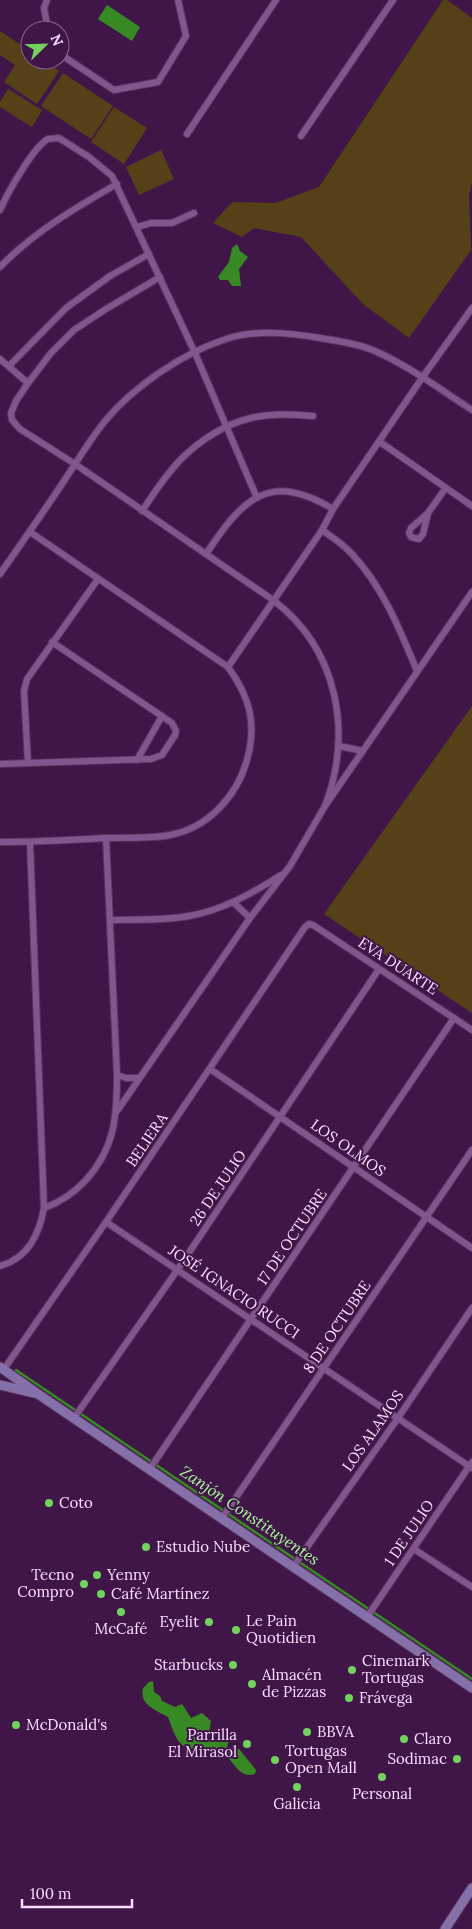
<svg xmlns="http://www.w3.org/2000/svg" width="472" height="1929" viewBox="0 0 472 1929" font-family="Lora,serif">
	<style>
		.green { fill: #554018 }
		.water { fill: #378a23 }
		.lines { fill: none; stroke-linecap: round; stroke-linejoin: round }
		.stream { stroke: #378a23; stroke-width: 2.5 }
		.street-casing { stroke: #58365f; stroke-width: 8 }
		.secondary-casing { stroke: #58365f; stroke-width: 11 }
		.street { stroke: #82558c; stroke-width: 6 }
		.secondary { stroke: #8570a9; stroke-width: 9 }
		.poi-dot { fill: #72d25e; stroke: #401648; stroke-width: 2 }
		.labels { text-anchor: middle; stroke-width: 4; stroke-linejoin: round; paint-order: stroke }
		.street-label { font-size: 15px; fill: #f9dffe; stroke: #401648 }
		.poi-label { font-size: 15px; fill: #f9dffe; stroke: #401648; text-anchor: start }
		.water-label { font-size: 16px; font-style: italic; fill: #a9fb99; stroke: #401648 }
	</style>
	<rect width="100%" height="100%" fill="#401648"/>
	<g class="green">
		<polygon points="443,0 447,0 472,18 472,182 469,195 471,250 409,338 363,304 301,237 254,228 242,237 213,223 232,202 275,203 319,187"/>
		<polygon points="0,31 30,51 30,60 43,60 59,71 37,104 4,82 15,65 0,55"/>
		<polygon points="63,73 113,106 91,139 41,106"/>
		<polygon points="8,89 42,110 32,127 0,107 0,102"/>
		<polygon points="114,107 147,128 124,164 91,142"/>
		<polygon points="161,150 174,179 139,195 126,167"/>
		<polygon points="472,706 472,1013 324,914"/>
	</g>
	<g class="water">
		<polygon points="107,5 140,27 132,41 98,19"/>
		<polygon points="237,244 240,251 248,257 239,269 241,286 232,286 228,280 220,280 218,277 229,262 232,248"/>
		<path d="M153,1681L154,1692L160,1696L162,1701L175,1707L182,1704L191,1718L202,1713L211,1721L208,1738L220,1741L227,1736L229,1740L227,1747L239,1749L256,1770L255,1774C239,1780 233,1759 222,1752C209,1743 197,1754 185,1747C175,1741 172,1727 168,1717C156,1710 139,1705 143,1688L149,1682Z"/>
	</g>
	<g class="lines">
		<polyline class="stream" points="16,1370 472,1679"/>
		<defs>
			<g id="street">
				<polyline points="47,0 44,8 48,30"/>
				<polyline points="60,54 114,90 158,82 186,36 178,0"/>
				<polyline points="187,134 276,0"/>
				<polyline points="301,136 393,0"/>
				<path d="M0,210C7,194 33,147 48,139L59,138L89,157L112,176L195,353L257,498"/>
				<polyline points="137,227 151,223 172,223 194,213"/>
				<path d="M0,267C34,232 75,208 117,184"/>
				<path d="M160,277L106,309L74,330L51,353L28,383L16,401L11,413L12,420L20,429L75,464L273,600C338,649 353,732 325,806"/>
				<polyline points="0,359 28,383"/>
				<polyline points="9,366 66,308 110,276 149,254"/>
				<polyline points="380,442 472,506"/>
				<path d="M142,511C151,498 159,485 169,473C188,448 220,425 251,418C271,413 293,414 313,416"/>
				<polyline points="428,513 423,534 419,539 411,537 409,533 411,528 428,513 445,489"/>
				<path d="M322,530C332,537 343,544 352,554C383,587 400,630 417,671"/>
				<path d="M206,554C242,500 268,470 333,509"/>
				<path d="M0,574C21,544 42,514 62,484C76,463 89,441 105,421C134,386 183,353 226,339C256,329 290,333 320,338C339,341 358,344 375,351C409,366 441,390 472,410"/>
				<polyline points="228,667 322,530 333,509 422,378 472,308"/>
				<polyline points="339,746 363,751"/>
				<polyline points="137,760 162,716"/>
				<polyline points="28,763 24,691 27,679 98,579"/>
				<polyline points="0,764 151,759 162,755 175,735 176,731 172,723 52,642"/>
				<path d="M0,842C35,842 71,840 106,838C127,837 150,839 170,835C208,828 237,796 247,760C257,724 250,697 228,667L30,532"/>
				<polyline points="233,902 250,918"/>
				<path d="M111,920C137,919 164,921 189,916C223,910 253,893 281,875"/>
				<polyline points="210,1069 472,1248"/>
				<polyline points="117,1075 126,1078 139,1078"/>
				<polyline points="117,1111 250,918 290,866 325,806 472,592"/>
				<path d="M44,1208C61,1202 74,1193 86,1180C115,1148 117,1116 117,1075L106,838"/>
				<polyline points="106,1222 472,1468"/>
				<path d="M0,1266C28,1258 39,1235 44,1208L30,842"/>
				<polyline points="4,1369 106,1222 305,927 309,924 313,925 472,1030"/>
				<polyline points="74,1418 178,1269 379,969"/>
				<polyline points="149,1470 454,1018"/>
				<polyline points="222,1518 472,1150"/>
				<polyline points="414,1549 472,1587"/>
				<polyline points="293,1567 398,1418 472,1308"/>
				<polyline points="367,1617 472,1462"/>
			</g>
			<g id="secondary">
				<polyline points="0,1367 38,1394 472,1688"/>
				<polyline points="0,1385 34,1393"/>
				<polyline points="445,1929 472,1888"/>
			</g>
		</defs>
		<use href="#street" class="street-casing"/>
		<use href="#secondary" class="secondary-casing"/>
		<use href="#street" class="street"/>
		<use href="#secondary" class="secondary"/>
	</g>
	<g class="poi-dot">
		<circle cx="49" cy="1503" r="5"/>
		<circle cx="146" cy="1547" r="5"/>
		<circle cx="97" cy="1575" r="5"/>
		<circle cx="84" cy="1584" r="5"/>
		<circle cx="101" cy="1594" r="5"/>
		<circle cx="121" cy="1612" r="5"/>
		<circle cx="209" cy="1622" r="5"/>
		<circle cx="236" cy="1630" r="5"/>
		<circle cx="233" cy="1665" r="5"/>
		<circle cx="352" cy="1670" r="5"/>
		<circle cx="252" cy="1684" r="5"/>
		<circle cx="349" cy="1698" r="5"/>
		<circle cx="16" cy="1725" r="5"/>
		<circle cx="307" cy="1732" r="5"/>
		<circle cx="404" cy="1739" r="5"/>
		<circle cx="247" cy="1744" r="5"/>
		<circle cx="457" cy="1759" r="5"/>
		<circle cx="275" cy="1760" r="5"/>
		<circle cx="382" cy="1777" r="5"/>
		<circle cx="297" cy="1787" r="5"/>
	</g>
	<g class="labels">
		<g class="street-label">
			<text transform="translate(398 966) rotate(33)" y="5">EVA DUARTE</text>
			<text transform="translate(147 1140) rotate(-56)" y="5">BELIERA</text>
			<text transform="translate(348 1148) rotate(35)" y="5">LOS OLMOS</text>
			<text transform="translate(218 1188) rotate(-56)" y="5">26 DE JULIO</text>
			<text transform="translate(292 1237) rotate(-56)" y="5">17 DE OCTUBRE</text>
			<text transform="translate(234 1292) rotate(34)" y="5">JOSÉ IGNACIO RUCCI</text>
			<text transform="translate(337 1327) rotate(-56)" y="5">8 DE OCTUBRE</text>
			<text transform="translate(373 1431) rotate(-55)" y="5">LOS ALAMOS</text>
			<text transform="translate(409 1533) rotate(-56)" y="5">1 DE JULIO</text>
		</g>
		<g class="poi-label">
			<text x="59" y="1508">Coto</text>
			<text x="156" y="1552">Estudio Nube</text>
			<text x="74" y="1580" text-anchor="end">Tecno<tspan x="74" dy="17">Compro</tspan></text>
			<text x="107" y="1580">Yenny</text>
			<text x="111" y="1599">Café Martínez</text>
			<text x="246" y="1626">Le Pain<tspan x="246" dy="17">Quotidien</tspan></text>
			<text x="199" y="1627" text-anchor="end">Eyelit</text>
			<text x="121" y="1634" text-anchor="middle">McCafé</text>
			<text x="362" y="1666">Cinemark<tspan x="362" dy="17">Tortugas</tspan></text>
			<text x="223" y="1670" text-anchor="end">Starbucks</text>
			<text x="262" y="1680">Almacén<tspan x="262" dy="17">de Pizzas</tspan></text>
			<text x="359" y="1703">Frávega</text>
			<text x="26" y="1730">McDonald's</text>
			<text x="317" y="1737">BBVA</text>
			<text x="237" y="1740" text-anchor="end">Parrilla<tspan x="237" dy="17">El Mirasol</tspan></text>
			<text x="414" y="1744">Claro</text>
			<text x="285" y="1756">Tortugas<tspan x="285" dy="17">Open Mall</tspan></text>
			<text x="447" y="1764" text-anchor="end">Sodimac</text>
			<text x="382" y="1799" text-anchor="middle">Personal</text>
			<text x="297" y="1809" text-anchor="middle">Galicia</text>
		</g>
		<g class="water-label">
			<text transform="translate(250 1515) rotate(34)" y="6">Zanjón Constituyentes</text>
		</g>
	</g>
	<g transform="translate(45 45) rotate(67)"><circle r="24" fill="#401648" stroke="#8a6691"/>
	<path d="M0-4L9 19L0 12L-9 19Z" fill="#72d25e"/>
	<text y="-8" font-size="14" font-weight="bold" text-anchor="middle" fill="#f9dffe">N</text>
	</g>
	<path d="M22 1899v8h110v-8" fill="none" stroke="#f9dffe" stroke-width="2.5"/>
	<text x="30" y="1899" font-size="15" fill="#f9dffe" stroke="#401648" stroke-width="4" paint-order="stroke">100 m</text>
</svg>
